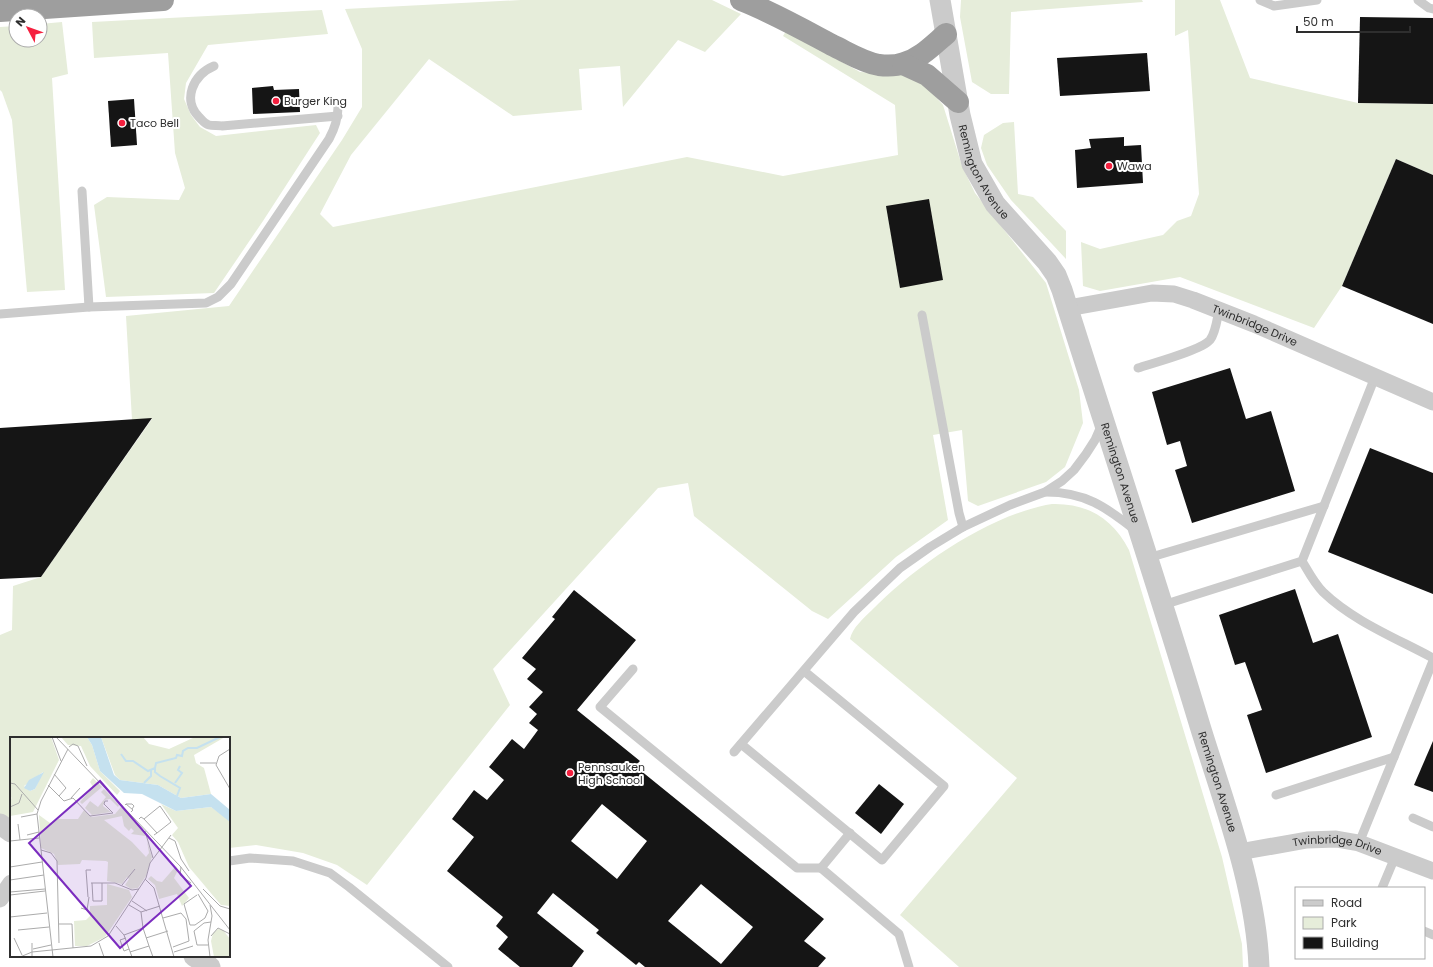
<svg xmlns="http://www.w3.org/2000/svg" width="1433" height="967" viewBox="0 0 1433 967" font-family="Poppins,sans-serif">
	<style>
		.green { fill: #e6edda }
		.building { fill: #151515; fill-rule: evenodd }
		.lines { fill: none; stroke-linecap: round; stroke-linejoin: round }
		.service { stroke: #cbcbcb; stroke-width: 9 }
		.minor { stroke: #cbcbcb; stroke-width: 17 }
		.tertiary { stroke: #cbcbcb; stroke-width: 21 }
		.trunk { stroke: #9e9e9e; stroke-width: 22 }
		.poi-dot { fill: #f5203f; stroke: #fff; stroke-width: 1.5 }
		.labels { text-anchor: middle; stroke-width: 4; stroke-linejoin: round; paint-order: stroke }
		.poi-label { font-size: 11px; fill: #2e2e2e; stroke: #fff; text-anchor: start }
		.street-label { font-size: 11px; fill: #2e2e2e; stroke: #fff }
		.inset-river { fill: none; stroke: #c5e1ef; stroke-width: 2 }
		.inset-road { fill: none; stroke: #ababab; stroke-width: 1 }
		.view { fill: #7b2cbf; fill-opacity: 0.15; stroke: #7b2cbf; stroke-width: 2 }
		.inset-edge { fill: none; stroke: #2e2e2e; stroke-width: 2 }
	</style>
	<rect width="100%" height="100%" fill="#fff"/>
	<g class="green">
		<polygon points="521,0 712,0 741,14 705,52 678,40 623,107 620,66 579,69 582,110 513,116 429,59 351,155 320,214 333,227 687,157 783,176 898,155 895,105 783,36 786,31 860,72 905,75 925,85 943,105 962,166 975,193 1046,283 1079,390 1083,423 1065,467 1046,482 978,506 968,501 962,430 933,435 948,520 896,557 828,619 812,611 694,516 688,483 658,488 493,669 510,705 367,885 337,865 303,853 256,845 229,848 229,738 11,738 11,831 0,823 0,635 12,630 13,586 41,577 152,419 132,420 126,316 229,306 342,140 362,107 362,49 345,9"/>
		<polygon points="961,0 1142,0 1143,2 1011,12 1009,94 991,94 972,82 960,17"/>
		<polygon points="1175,0 1220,0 1250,78 1358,103 1433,104 1433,175 1396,159 1342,286 1314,328 1180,277 1100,291 1083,286 1081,242 1100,249 1163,235 1177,221 1191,216 1199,194 1188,30 1175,36"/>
		<polygon points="322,10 328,34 208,45 186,83 184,99 191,115 200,127 216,136 316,125 320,133 263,221 214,293 106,297 94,205 107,197 179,200 185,188 175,153 168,53 94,58 92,22"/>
		<polygon points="62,22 68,74 52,78 65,290 27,292 12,120 2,92 0,90 0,27 16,26 16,40 40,40 40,24"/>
		<polygon points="1014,122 1018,194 1033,197 1066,231 1066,259 1011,200 987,165 981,148 984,135 1003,123"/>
		<path d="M1052,504C1088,503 1113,519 1129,550L1222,857L1242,944L1243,967H959L900,915L1017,778L850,639C852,628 864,618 872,610C915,566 990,514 1052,504Z"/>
	</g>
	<g class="building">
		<polygon points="1360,17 1433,18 1433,104 1358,103"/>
		<polygon points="1147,53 1150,91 1060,96 1057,58"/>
		<polygon points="273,86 274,90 299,89 300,112 253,114 252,88"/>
		<polygon points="134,99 137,145 111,147 108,101"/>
		<polygon points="1124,137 1124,146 1141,145 1143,183 1077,188 1075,150 1091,148 1089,139"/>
		<polygon points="1396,159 1433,175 1433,324 1342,286"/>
		<polygon points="929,199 943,280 900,288 886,206"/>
		<polygon points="1230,368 1246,419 1271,411 1295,491 1192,523 1175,470 1187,466 1180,441 1167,445 1152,392"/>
		<polygon points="152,418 41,577 0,579 0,428"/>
		<polygon points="1370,448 1433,473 1433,594 1328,552"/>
		<polygon points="1295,589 1313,643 1338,634 1372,737 1266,773 1247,715 1262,710 1245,662 1235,665 1219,615"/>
		<path d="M574,590L636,640L577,710L640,761L635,766L824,919L804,941L826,958L818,967H645L639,962L636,965L596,933L599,930L553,893L537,913L584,951L572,967H520L498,949L508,937L496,926L503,917L447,871L474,837L452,819L474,790L487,800L504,780L489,767L512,739L524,749L538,730L529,723L537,714L529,707L543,692L527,679L536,669L522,658L555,619L552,617ZM602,804L647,841L617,879L571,841ZM701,884L753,927L721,964L668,921Z"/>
		<polygon points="1433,741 1433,792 1414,785"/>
		<polygon points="879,784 904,804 881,834 855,813"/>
	</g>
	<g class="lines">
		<g class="service">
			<polyline points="1260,0 1274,6 1317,0"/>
			<polyline points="1418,0 1429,8 1433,9"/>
			<path d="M214,66C193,75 182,100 199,117C202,120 205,124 209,125C213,126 218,125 222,126L338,116"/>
			<polyline points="82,191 89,307"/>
			<path d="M0,314L89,307L206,303L218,297L231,284L329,139C335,128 338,119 338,107"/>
			<polyline points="922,315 959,513 963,527"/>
			<path d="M1138,368C1153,363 1202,350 1210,340C1216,332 1217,319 1219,310"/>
			<path d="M1046,492C1085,492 1106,507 1135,530"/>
			<polyline points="1148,558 1324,506"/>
			<path d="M1302,561C1308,571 1314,583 1323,592C1353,621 1396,638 1433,658"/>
			<polyline points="1163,605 1302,561 1375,377"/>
			<polyline points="633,669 600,707 797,868 821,868"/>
			<polyline points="741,744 882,860 944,786 804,671"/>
			<polyline points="734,752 854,612 900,568 930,547 963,527 1010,505 1045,492 1062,481 1074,470 1086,454 1095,440 1102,424"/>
			<polyline points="1276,795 1394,757"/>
			<polyline points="1413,818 1433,827"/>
			<polyline points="850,833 821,868 899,934 909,967"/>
			<polyline points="1359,843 1433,661"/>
			<polyline points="229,861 250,858 293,861 330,873 349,887 448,967"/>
			<polyline points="1382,888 1395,857"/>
			<polyline points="1424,931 1433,935"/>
		</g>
		<g class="minor">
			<path id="s1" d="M1068,308L1152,293L1174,294L1193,300L1254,324L1433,402"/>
			<path id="s2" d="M1239,852L1307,840L1336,839L1359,843L1433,871"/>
			<polyline points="0,899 11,883"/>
		</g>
		<g class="tertiary">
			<path id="s3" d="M940,0L960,115L972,164L995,204L1047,262L1056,275L1062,290C1108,436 1156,580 1200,726C1224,804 1256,886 1259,967"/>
			<polyline points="0,824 11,832"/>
			<polyline points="194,956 210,967"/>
		</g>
		<g class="trunk">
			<path d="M741,0C772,12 802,29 832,45C847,52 862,62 879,65C887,66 896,66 904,63C921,58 933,45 946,34"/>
			<polyline points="0,11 163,0"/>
			<polyline points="903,64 927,75 958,102"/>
		</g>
	</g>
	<g class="poi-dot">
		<circle cx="276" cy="101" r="4"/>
		<circle cx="122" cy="123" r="4"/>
		<circle cx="1109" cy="166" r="4"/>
		<circle cx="570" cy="773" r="4"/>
	</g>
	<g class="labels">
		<g class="poi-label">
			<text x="284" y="105">Burger King</text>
			<text x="130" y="127">Taco Bell</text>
			<text x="1117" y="170">Wawa</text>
			<text x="578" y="771">Pennsauken<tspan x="578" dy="13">High School</tspan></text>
		</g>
		<g class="street-label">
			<text dy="4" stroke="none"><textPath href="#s3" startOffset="179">Remington Avenue</textPath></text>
			<text dy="4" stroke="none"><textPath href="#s1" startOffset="194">Twinbridge Drive</textPath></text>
			<text dy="4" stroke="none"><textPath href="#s3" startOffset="515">Remington Avenue</textPath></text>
			<text dy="4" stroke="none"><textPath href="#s3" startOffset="839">Remington Avenue</textPath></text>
			<text dy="4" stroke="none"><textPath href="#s2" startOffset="100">Twinbridge Drive</textPath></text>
		</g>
	</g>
	<g transform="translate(10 737)">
		<rect width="220" height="220" fill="#fff"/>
		<path d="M0,0H41L49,23L23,75L0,79V62L2,61L0,60ZM33,35L25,52L20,54L14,49ZM51,0H77L82,8L90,34L110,54L107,58L80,29L71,9L58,8ZM91,0H133L139,7L159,12L185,0H215L184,18L186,26L194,31L201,57L171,61L148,48L110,43L105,38ZM83,41L92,50L72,67L70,65L83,50L80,45ZM94,52L109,68L108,70L100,62L95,63L93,69L101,75L82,78L75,71L80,64L88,70L96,60L91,55ZM151,67L166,74L201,70L218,82L220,85V169L211,168L179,130L168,105L162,98L168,91ZM111,70L133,92L136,99L121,97L124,94L121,91L119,94L114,89L112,79L94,83L122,105L136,120L139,116L137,104L142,120L136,139L128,151L121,152L115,148L119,142L117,140L112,147L97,144L98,125L96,124L72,123L70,127L48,128L44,117L31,111L29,78L40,86L47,82H68L74,73L82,80L105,77ZM166,129L168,133L164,141L179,161L172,169L167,157L149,162L145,148L138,142L141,139L147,144L152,145ZM97,147L119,153L122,160L95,200L77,209H65L64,184L76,183L80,179V169L97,168ZM208,192L213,193L220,202V220H204L201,204L203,196Z" fill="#e6edda" fill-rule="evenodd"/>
		<path d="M77,0H91L104,38L110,43L148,48L171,61L201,57L220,73V85L201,70L166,74L132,57L114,56L90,34L82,8ZM34,35L25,52L20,54L14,51L19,43Z" fill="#c5e1ef"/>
		<path class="inset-river" d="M111,17L116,24H123L138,34L145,31L146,26L166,21L167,18L172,19L173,14L178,11H187L210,0M145,31V35L150,39L170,51L167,59M134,46L141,39V33M165,46L172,36L168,33L170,29"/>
		<path class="inset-road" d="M42,0L51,24M46,0L170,129L220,193M59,10L63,7L68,9L77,29M220,12L209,19L206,28L220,52M190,26H206M44,37L56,51L49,59M0,46L5,47L28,73M38,48L54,64L63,61L80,79L103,76M61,61L70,51M98,64H95L94,67L103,76M116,67H122L124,69L122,72M115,68L116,67L123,73L121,75M0,70L9,66L12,57M11,80L27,77M129,82L131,80L134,82L147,96L144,98M134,82L150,69L161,85L147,96M8,87L10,103M135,94L143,121M17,98L29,95M159,101L165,104L171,122L179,134M0,104L29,101M31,113L41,116L47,124L49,206M0,130L32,125M171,130L170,138L181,146M135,142L144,151L164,220M0,143L34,138M81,146H105L122,153L129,152M82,146L83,164H92V146M112,148L125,132M193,152L210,169L220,172M0,155L35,152M188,157L198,174M0,158L35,154M187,158L174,167L180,188H185L195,181L198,174M78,160L76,133H81M122,164L137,174M119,168L131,175L150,169M71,171L77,173L79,160M0,180L37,176M153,181L171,176L176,182L179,204L163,210M49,187H62L63,211M106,189L114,198L122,220M133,191L139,209M8,193L39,190M114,198L133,191L131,175M201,199L208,191L220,197M4,201L12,218M116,201L110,203L114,214L119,212M136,201L158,194M22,206V220M89,206L94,220M198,208H187L184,194L194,186L201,185M23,212L41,208M120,215L139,209L143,220M164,215L183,209M10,220L22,215L81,209L98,199L136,141L140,126L161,98M43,220L27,77L31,64L58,12M200,220L198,203L202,179L200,168"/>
		<path class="view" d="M90,44L181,149L110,211L19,106Z"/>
		<rect width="220" height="220" class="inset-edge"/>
	</g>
	<rect x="1295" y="887" width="130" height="72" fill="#ffffff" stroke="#ababab"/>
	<rect x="1303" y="900" width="20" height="6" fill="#cbcbcb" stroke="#ababab"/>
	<text x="1331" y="907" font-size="12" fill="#2e2e2e">Road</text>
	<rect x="1303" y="917" width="20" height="12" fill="#e6edda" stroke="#ababab"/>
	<text x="1331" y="927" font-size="12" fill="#2e2e2e">Park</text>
	<rect x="1303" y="937" width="20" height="12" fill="#151515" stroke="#ababab"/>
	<text x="1331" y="947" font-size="12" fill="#2e2e2e">Building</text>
	<g transform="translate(28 28) rotate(311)"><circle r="19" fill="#ffffff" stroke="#ababab"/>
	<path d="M0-3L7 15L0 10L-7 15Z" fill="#f5203f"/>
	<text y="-6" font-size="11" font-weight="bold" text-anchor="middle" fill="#2e2e2e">N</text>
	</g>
	<path d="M1297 26v6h113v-6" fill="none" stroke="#2e2e2e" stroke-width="2"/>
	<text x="1303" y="26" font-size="12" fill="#2e2e2e" stroke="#ffffff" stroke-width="3" paint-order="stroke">50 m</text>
</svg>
